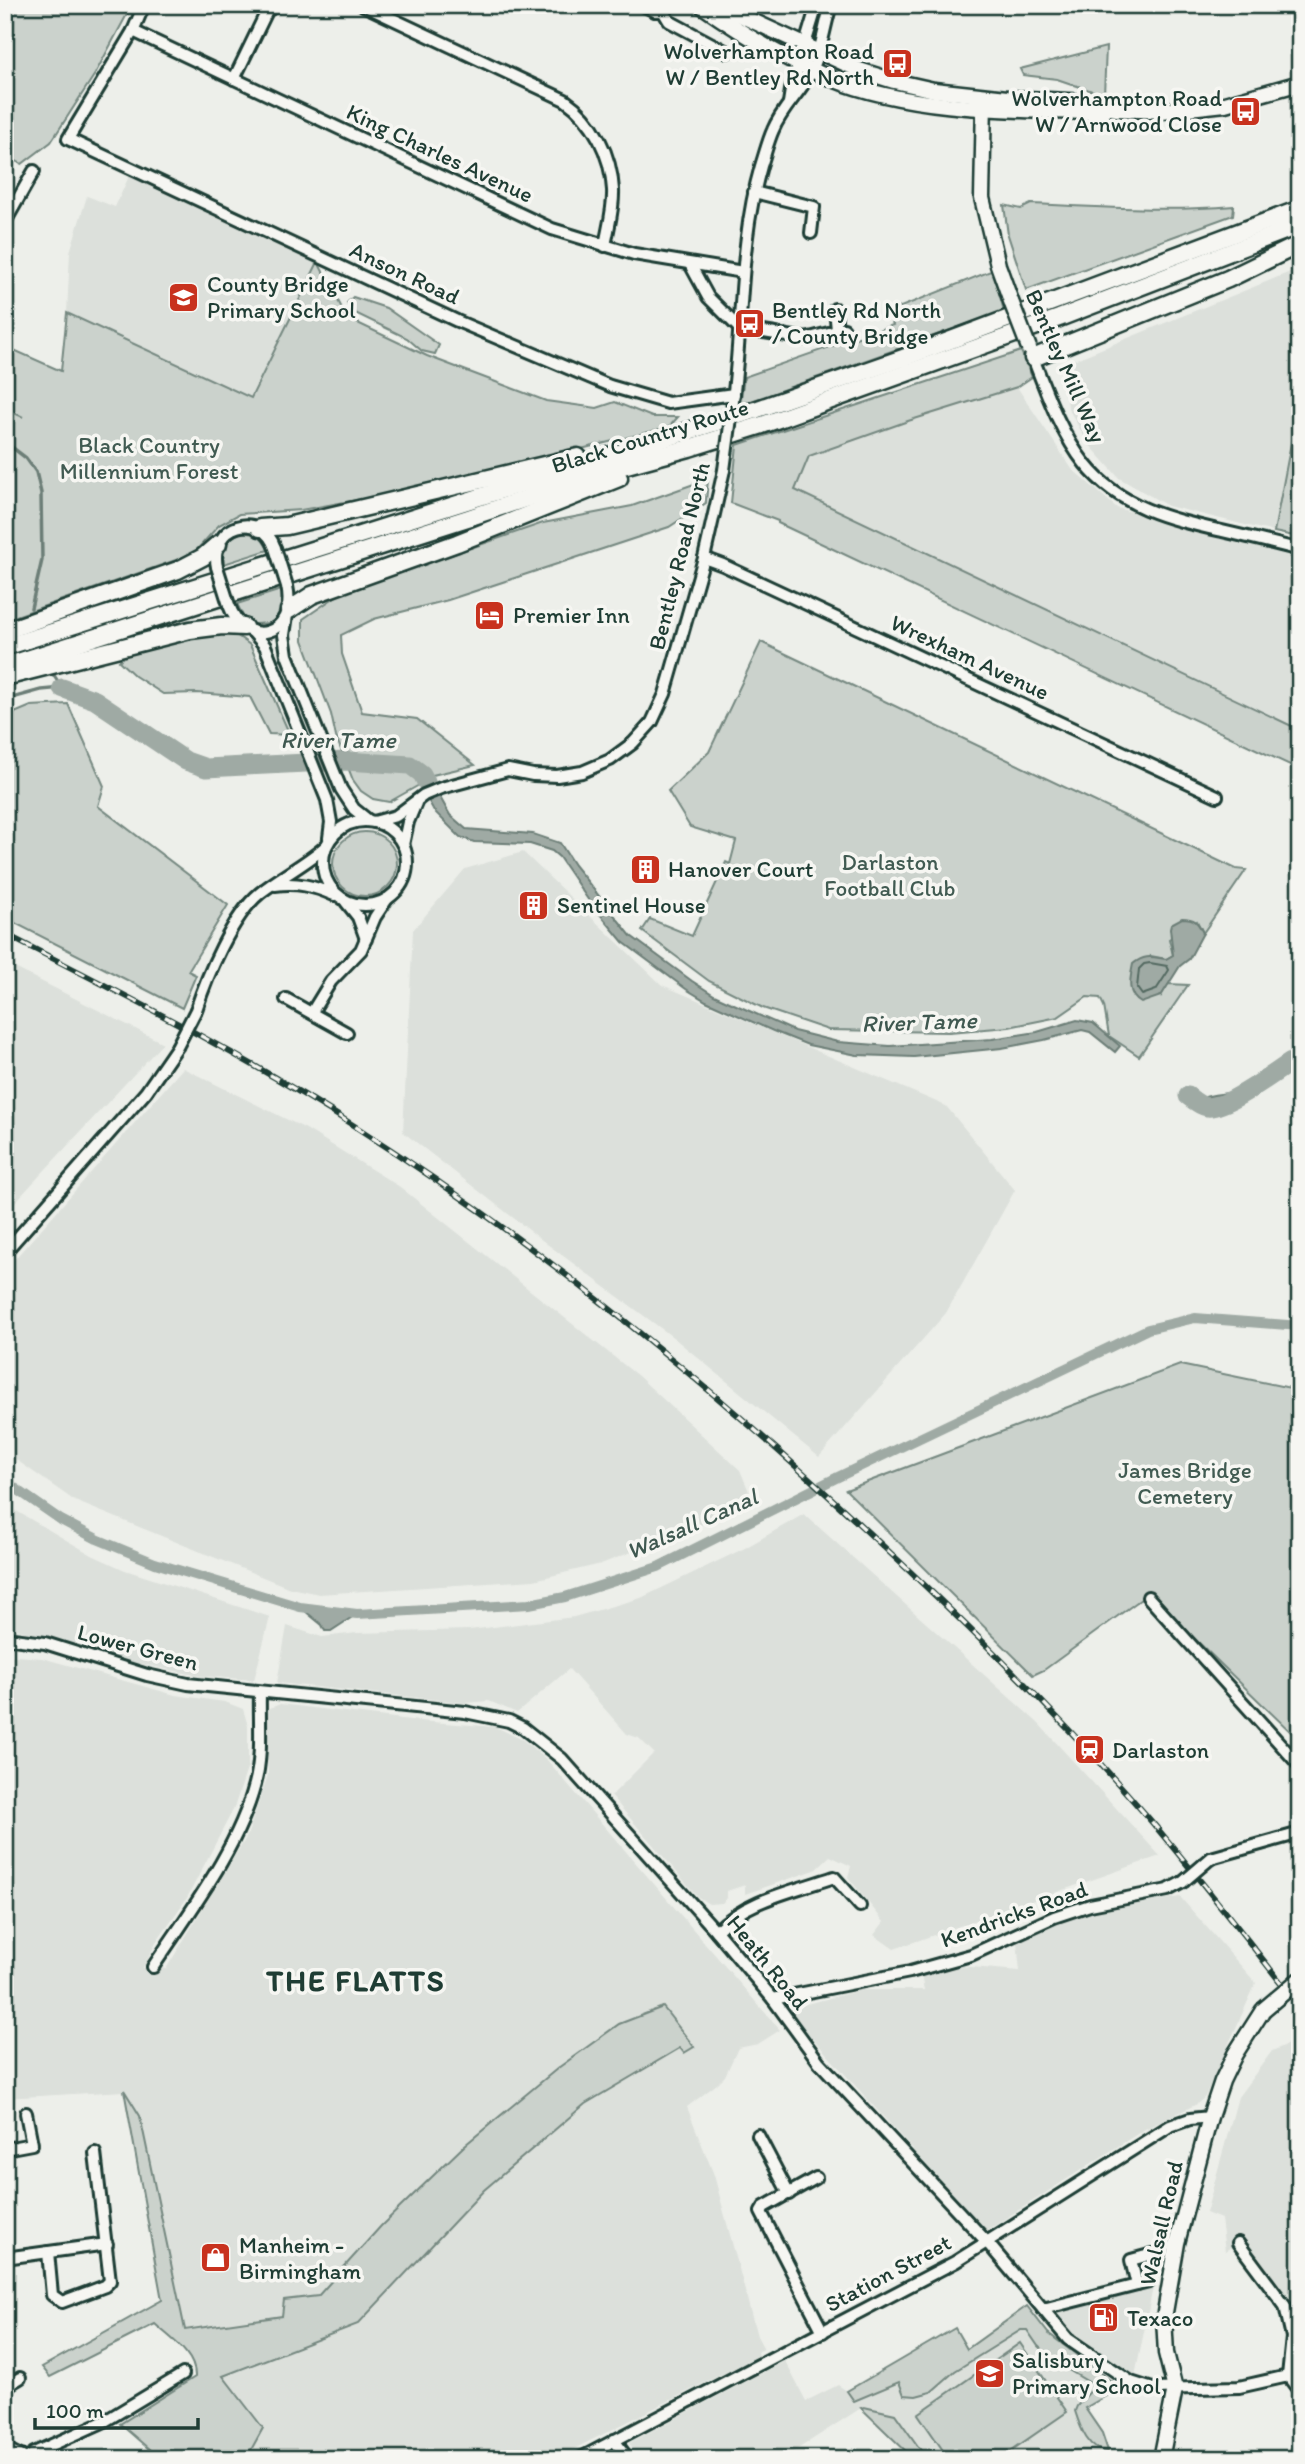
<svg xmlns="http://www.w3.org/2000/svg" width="1305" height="2464" viewBox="0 0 1305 2464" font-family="Itim,sans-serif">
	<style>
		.built { fill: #dce0db }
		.green { fill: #cbd2cc; stroke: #758880; stroke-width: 2 }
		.water { fill: #9faaa4; stroke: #6c7e77; stroke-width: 2 }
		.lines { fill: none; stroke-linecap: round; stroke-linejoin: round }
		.shore { stroke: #526961; stroke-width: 2 }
		.stream { stroke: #6c7e77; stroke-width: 3.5 }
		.canal { stroke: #9faaa4; stroke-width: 10 }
		.river { stroke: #9faaa4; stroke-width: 19 }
		.minor-casing { stroke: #1f3d34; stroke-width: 16 }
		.major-casing { stroke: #1f3d34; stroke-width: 19 }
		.highway-casing { stroke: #1f3d34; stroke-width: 21 }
		.minor { stroke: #f6f6f2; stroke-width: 10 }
		.major { stroke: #f6f6f2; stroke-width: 14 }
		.highway { stroke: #f6f6f2; stroke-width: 16 }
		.rail-casing { stroke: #1f3d34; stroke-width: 6 }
		.rail { stroke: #f6f6f2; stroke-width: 3.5; stroke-dasharray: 10; stroke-linecap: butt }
		.minor-bridge-casing { stroke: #1f3d34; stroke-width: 16; stroke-linecap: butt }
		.major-bridge-casing { stroke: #1f3d34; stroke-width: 19; stroke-linecap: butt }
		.minor-bridge { stroke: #f6f6f2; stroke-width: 10 }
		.major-bridge { stroke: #f6f6f2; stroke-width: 14 }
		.labels { text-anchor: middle; stroke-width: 7; stroke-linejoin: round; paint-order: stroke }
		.poi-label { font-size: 23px; fill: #1f3d34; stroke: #f6f6f2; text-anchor: start }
		.street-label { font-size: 23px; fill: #1f3d34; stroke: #f6f6f2 }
		.park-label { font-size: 23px; fill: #415b52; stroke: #f6f6f2 }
		.water-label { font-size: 24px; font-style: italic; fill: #3f5850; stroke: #f6f6f2 }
		.district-label { font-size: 30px; font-weight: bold; letter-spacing: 2px; fill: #1f3d34; stroke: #f6f6f2 }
	</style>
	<rect width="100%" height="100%" fill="#edefea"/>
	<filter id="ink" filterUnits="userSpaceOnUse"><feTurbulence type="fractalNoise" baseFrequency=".0143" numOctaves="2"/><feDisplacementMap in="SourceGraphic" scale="14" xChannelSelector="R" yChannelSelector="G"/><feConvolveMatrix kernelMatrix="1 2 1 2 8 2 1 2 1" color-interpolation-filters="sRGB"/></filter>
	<g filter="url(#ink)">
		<g class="built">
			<polygon points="131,172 318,262 251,399 67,313 70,252 87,196 115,207"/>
			<polygon points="1300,268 1300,396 1274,532 1168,506 1119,478 1088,443 1068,408 1064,364"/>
			<polygon points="1017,387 1072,469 1117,508 1287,555 1300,561 1300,730 794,490 809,456 908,421"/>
			<polygon points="523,852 662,985 946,1106 1015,1190 946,1313 819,1457 674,1338 547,1244 403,1132 413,930 465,869"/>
			<polygon points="5,963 163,1043 5,1213"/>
			<polygon points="183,1068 306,1129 400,1187 638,1376 740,1470 750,1494 723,1516 670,1537 601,1564 534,1580 319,1594 290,1588 75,1501 5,1452 5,1270"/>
			<polygon points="5,1502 18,1512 92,1555 125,1570 270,1617 254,1680 199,1676 136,1663 15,1629 5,1630"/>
			<polygon points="804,1514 1038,1723 1160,1856 894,1949 874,1935 884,1922 848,1877 851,1866 830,1856 815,1870 745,1894 745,1885 727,1891 727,1898 722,1903 709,1904 698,1897 611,1796 654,1753 639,1738 627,1734 569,1669 517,1713 489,1701 466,1703 277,1683 287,1626 322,1637 357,1633 469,1630 574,1617 641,1598 745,1548"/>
			<polygon points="5,1655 42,1658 175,1695 225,1702 243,1709 248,1726 248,1766 234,1808 187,1898 158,1939 143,1968 153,1967 166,1969 247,1836 268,1775 268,1709 280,1704 419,1721 496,1727 523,1740 547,1760 780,2030 758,2044 738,2048 725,2076 717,2084 687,2107 714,2175 757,2336 764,2349 757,2352 758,2356 554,2459 246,2459 263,2427 222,2376 358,2324 484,2190 585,2104 617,2083 680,2048 694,2047 663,2007 619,2024 558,2068 465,2145 381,2226 318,2297 284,2300 283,2316 185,2330 140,2116 124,2091 5,2098"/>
			<polygon points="1180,1897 1256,1983 1205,2097 1197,2104 1145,2129 986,2231 788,2011 791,2008 861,1990 924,1990 921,1975 959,1966 1020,1971 1017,1942 1066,1920 1113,1907"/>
			<polygon points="1298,2040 1300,2042 1300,2315 1242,2240 1225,2251 1221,2219 1206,2213 1238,2097 1272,2051"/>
			<polygon points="1153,2287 1135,2376 1126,2376 1083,2345 1052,2315"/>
			<polygon points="1027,2306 1048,2333 1120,2388 1085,2408 1102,2433 1112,2459 914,2459 861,2408 782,2459 640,2459 629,2443 785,2361 806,2401 838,2385 847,2391 955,2328 967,2349"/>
		</g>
		<g class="green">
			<polygon points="5,5 132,5 95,74 51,142 22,164 5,156"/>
			<polygon points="1106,47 1104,95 1057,79 1023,75 1020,69"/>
			<path d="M1031,204C1099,207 1166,212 1234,206L1233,215L1026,290L1008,235L1004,205L1021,209Z"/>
			<polygon points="318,262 347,318 427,356 546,401 597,408 615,402 652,417 678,417 669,427 433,486 301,510 239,514 219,525 193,554 5,620 5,409 23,417 5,408 5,346 61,371 67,313 251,398"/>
			<polygon points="993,270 1004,311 740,405 744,377 893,325 888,312"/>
			<polygon points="353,297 386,308 439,345 435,354 422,351 407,338 351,311 347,303"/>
			<polygon points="1021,351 1032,377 1017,387 908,421 809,456 795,490 1300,730 1300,746 1292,766 778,523 778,521 731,503 737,445"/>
			<polygon points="1300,396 1300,510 1294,536 1274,532"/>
			<polygon points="708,479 706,503 669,527 448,600 374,619 341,635 342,654 362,712 417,719 475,765 428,776 421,766 414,773 421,784 389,802 373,799 361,791 353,780 336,737 331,714 303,640 303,619 341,593 543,523 632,506"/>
			<path d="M240,533C254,531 263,537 268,550L224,564C222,550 226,539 240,533Z"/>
			<path d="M281,590C285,604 284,614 271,623L254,624L244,618L237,604Z"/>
			<polygon points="232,632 250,645 290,735 269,734 250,697 197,693 163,694 135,676 119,661 124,656 208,633"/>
			<polygon points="761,642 1236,869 1246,870 1203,933 1197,921 1169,939 1173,955 1166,959 1151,956 1161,996 1168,984 1188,985 1139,1056 1109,1036 1104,1006 1100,998 1087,997 1058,1017 1009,1027 949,1032 828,1030 763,1008 709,981 642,931 650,919 692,936 726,862 730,864 736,841 690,827 668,791 709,752"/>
			<polygon points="68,704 104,786 98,806 228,905 188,971 196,975 182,1008 5,918 5,717 31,706"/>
			<circle cx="365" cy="864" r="32"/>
			<polygon points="1180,1365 1300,1390 1300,1741 1191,1635 1152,1591 1044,1670 1033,1675 846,1490"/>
			<path d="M663,2007L694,2047L684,2053L680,2048L585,2104L484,2190L358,2324L223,2376L263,2428L246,2459H157L150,2450L120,2424L195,2377C196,2354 170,2338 155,2324L50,2377L42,2367L162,2300L124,2090L140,2116L185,2330L282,2316L284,2300L318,2296L381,2226L465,2145L558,2068L619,2024Z"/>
			<path d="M1027,2306L1048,2333L1120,2388L1085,2408L1102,2433L1108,2451C1089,2453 1080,2427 1075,2411L1077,2406L1095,2386L1057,2363L1038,2346L1027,2330H1021L955,2371L931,2392L916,2396L904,2395L899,2382L854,2401L847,2391L955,2328L967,2349Z"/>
			<polygon points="1020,2343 1067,2412 999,2459 949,2459 918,2414"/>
			<polygon points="864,2407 895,2414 927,2459 914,2459 861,2408"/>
		</g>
		<g class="water">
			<polygon points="411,759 421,766 428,776 450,815 466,829 533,834 560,843 574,865 631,936 692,981 714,995 794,1031 838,1042 890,1046 992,1039 1037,1032 1077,1020 1093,1023 1120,1046 1115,1052 1090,1032 1082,1030 1044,1040 1002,1048 914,1057 857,1055 808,1045 773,1031 706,1001 686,989 623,942 589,901 559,857 552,851 530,844 474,842 460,837 434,811 414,774 406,769"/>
			<path d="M1182,918C1195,918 1198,922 1203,933L1189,959L1180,966L1161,996L1141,1003C1126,994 1130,979 1133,964C1145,954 1152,957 1166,959L1173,955L1170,928L1171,924Z"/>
			<path d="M1300,1055V1065L1283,1070L1244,1099L1211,1115L1184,1101L1188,1096L1196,1095L1203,1098C1213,1093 1225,1095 1236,1091C1259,1082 1275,1058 1300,1055Z"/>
			<polygon points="300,1607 357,1614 331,1631 325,1631 322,1625"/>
		</g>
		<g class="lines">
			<polygon class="shore" points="1150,963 1167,966 1169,970 1156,990 1142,995 1137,988 1139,969 1144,964"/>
			<g class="stream">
				<polyline points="5,442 26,458 36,472 41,493 42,560 31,608"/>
				<polyline points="53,674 62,688"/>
				<polyline points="5,700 41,690 62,688"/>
			</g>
			<polyline class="canal" points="5,1481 61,1520 97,1539 155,1563 300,1607 357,1614 529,1604 565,1597 658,1567 838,1477 1148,1329 1195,1318 1300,1326"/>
			<g class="river">
				<polyline points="62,688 95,700 186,761 206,768 346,761 410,765 422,774 426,782"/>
				<path d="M1188,1096C1193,1100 1200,1106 1207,1107C1225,1110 1274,1073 1291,1062L1300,1063"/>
			</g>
			<defs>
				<g id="minor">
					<polyline points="144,5 133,31 68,139 457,321 610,386 668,403 734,394"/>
					<path d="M363,5L565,100C594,120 611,155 613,190C614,208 608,228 605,246"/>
					<polyline points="643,5 655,11 663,11 669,21 727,52"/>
					<polyline points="133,31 552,229 634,254 743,272"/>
					<polyline points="234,79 267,11 276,5"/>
					<polyline points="789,103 791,90 817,5"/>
					<polyline points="754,192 814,207 811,233"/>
					<polyline points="5,222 34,171"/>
					<polyline points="690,264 708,297 739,328 806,339 844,329"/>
					<polyline points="835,309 837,330"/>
					<path d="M1033,358C1047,394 1061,434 1085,464C1120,508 1170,519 1222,531C1248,537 1274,543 1300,550"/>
					<path d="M733,400C743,322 739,242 761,166C765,154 768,141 773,130C782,108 800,93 811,72C822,51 824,27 831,5"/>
					<polyline points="704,558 723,565 1217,796"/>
					<path d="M217,567C208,524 262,509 275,548"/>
					<path d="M229,605C245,651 298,636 287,586"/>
					<polyline points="287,615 284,635 287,655 341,789 354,809 369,821"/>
					<polyline points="252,631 265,646 327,800 331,822 329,838"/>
					<circle cx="365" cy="863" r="42"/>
					<polyline points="374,822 396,816 424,795 441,788 508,770 533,775 557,776 582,772 610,760 633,743 652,722 665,694 704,558 724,470"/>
					<polyline points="403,845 408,822 416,803"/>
					<path d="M275,885C297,882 314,886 334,895"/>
					<polyline points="346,902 358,917 366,939"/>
					<polyline points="286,999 347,1033"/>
					<path d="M196,1010C207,976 232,916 260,893C281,876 305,865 326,846"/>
					<polyline points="312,1012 331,981 361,950 375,917 387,899"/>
					<polyline points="5,1252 146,1092 177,1047"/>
					<polyline points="1148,1597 1300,1766"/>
					<polyline points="5,1638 45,1643 147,1675 188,1684 465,1712 509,1721 523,1728 562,1759 716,1931 773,1999 819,2062 986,2241 1068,2339 1131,2382 1153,2389 1239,2387 1288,2376"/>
					<polyline points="1211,1858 1300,1833"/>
					<path d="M716,1931C746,1900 794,1891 834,1877L860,1906"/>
					<path d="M153,1967C190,1911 238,1849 255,1784C263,1755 259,1722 260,1692"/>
					<polyline points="773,1999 910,1972 971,1955 1054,1917 1090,1905 1168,1890 1183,1882"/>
					<polyline points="758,2135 789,2194"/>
					<polyline points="5,2149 32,2144 26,2113"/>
					<polyline points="816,2178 764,2207 761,2212 823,2332"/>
					<polyline points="1238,2243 1285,2306 1292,2337"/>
					<polyline points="48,2252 52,2295 62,2302 105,2286 110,2281 95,2153"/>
					<polyline points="5,2258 107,2244"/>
					<polyline points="1137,2285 1131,2260 1153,2254"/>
					<polyline points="1043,2309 1149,2282"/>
					<polyline points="1288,2376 1292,2337 1297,2337"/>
					<polyline points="1288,2376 1300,2392"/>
					<polyline points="5,2387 20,2378"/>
					<polyline points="614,2440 628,2459"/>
					<polyline points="5,2448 26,2459"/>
					<polyline points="27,2459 34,2453 105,2421 183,2374"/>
					<polyline points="579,2459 955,2262 1170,2126 1190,2119 1210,2117"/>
				</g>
				<g id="major">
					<path d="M701,5C741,33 785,60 830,78C908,110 1005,110 1088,112L1104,110"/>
					<polyline points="718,5 859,70 894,81 934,90 1007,98 1088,102 1116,109 1162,111 1225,104 1300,83"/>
					<polyline points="984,100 982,198 998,265 1012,304"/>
					<polyline points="1161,2459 1175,2389 1166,2353 1164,2318 1177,2243 1210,2117 1222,2081 1235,2054 1263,2010"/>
				</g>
				<g id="highway">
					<polyline points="1033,358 1228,279 1300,244"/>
					<polyline points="260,528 287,526 578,457"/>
					<polyline points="289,610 312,595 457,543 619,478"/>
					<polyline points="5,631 178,570 203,557 218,544"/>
					<polyline points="5,647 755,410 903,358 1300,209"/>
					<polyline points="5,666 468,518 623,466 689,448 762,425 1059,318 1300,225"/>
					<polyline points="5,677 190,630 222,626 244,627"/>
				</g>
			</defs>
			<use href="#minor" class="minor-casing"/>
			<use href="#major" class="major-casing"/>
			<use href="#highway" class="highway-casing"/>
			<use href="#minor" class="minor"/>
			<use href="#major" class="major"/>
			<use href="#highway" class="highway"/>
			<defs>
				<path id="rail" d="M5,934C124,995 244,1055 356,1127C536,1242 702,1378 858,1523C958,1615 1056,1711 1145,1814C1199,1877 1249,1942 1300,2007"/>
			</defs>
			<use href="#rail" class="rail-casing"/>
			<use href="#rail" class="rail"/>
			<defs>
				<g id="minor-bridge">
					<polyline points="724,470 733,403"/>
					<polyline points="275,548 287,586"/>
					<polyline points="217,567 229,605"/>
					<polyline points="177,1047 196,1010"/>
					<polyline points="1183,1882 1211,1858"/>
				</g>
				<g id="major-bridge">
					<polyline points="1012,304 1029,348"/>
					<polyline points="1263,2010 1300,1979"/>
				</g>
			</defs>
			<use href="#minor-bridge" class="minor-bridge-casing"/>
			<use href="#major-bridge" class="major-bridge-casing"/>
			<use href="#minor-bridge" class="minor-bridge"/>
			<use href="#major-bridge" class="major-bridge"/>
		</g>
	</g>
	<defs>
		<symbol id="bus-square" viewBox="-11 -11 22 22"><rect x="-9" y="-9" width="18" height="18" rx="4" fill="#c8321e" stroke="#f6f6f2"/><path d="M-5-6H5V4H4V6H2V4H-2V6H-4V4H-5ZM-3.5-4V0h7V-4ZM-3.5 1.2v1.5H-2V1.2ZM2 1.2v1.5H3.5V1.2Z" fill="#fff"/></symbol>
		<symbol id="school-square" viewBox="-11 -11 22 22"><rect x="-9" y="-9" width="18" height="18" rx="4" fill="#c8321e" stroke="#f6f6f2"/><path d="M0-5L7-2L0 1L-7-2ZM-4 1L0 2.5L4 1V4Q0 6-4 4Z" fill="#fff"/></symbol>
		<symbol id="hotel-square" viewBox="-11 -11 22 22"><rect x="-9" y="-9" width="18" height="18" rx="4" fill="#c8321e" stroke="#f6f6f2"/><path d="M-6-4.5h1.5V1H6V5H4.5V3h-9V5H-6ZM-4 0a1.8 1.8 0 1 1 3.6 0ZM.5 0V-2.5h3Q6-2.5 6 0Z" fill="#fff"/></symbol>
		<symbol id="building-square" viewBox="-11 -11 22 22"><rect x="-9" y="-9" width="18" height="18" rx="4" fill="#c8321e" stroke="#f6f6f2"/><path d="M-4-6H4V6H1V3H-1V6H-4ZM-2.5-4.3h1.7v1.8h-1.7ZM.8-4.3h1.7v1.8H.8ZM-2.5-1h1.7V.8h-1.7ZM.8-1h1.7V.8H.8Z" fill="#fff"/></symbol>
		<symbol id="station-square" viewBox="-11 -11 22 22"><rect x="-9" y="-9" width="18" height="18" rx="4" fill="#c8321e" stroke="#f6f6f2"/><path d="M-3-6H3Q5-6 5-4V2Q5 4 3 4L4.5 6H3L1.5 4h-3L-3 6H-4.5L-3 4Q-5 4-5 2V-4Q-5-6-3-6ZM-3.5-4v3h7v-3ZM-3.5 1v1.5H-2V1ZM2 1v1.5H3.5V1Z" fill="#fff"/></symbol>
		<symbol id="shop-square" viewBox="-11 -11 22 22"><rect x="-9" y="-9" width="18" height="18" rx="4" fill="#c8321e" stroke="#f6f6f2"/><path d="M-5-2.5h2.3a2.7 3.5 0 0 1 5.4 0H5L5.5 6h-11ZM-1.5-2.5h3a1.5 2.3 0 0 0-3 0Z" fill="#fff"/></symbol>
		<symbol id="fuel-square" viewBox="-11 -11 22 22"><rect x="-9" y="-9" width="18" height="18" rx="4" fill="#c8321e" stroke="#f6f6f2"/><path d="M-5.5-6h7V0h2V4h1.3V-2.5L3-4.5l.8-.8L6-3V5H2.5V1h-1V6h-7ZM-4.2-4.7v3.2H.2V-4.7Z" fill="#fff"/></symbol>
	</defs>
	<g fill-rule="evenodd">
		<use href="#bus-square" x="880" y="46" width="35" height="35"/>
		<use href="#bus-square" x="1228" y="94" width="35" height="35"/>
		<use href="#school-square" x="166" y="280" width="35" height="35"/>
		<use href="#bus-square" x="732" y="306" width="35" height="35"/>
		<use href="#hotel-square" x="472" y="598" width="35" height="35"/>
		<use href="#building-square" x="628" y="852" width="35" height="35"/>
		<use href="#building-square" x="516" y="888" width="35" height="35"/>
		<use href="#station-square" x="1072" y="1732" width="35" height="35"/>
		<use href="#shop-square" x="198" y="2240" width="35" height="35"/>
		<use href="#fuel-square" x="1086" y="2300" width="35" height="35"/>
		<use href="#school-square" x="972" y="2356" width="35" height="35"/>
	</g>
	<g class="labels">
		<g class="poi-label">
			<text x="874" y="59" text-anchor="end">Wolverhampton Road<tspan x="874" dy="26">W / Bentley Rd North</tspan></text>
			<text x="1222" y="106" text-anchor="end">Wolverhampton Road<tspan x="1222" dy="26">W / Arnwood Close</tspan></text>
			<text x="207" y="292">County Bridge<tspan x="207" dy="26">Primary School</tspan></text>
			<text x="772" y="318">Bentley Rd North<tspan x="772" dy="26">/ County Bridge</tspan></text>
			<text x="513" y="623">Premier Inn</text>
			<text x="668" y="877">Hanover Court</text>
			<text x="557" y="913">Sentinel House</text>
			<text x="1112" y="1758">Darlaston</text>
			<text x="239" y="2253">Manheim -<tspan x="239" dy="26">Birmingham</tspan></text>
			<text x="1127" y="2326">Texaco</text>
			<text x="1012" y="2368">Salisbury<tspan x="1012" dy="26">Primary School</tspan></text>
		</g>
		<g class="street-label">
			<text transform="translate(440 153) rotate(25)" y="8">King Charles Avenue</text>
			<text transform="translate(405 273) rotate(25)" y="8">Anson Road</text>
			<text transform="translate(1066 366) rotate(66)" y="8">Bentley Mill Way</text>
			<text transform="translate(650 436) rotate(-17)" y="8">Black Country Route</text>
			<text transform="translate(679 556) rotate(-76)" y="8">Bentley Road North</text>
			<text transform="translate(970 657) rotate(25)" y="8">Wrexham Avenue</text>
			<text transform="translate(138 1647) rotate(15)" y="8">Lower Green</text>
			<text transform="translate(1014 1914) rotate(-20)" y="8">Kendricks Road</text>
			<text transform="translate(768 1962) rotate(51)" y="8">Heath Road</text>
			<text transform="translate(1161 2223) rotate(-77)" y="8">Walsall Road</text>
			<text transform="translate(888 2273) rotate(-28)" y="8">Station Street</text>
		</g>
		<g class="park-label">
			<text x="149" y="453">Black Country<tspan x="149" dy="26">Millennium Forest</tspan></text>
			<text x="890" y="870">Darlaston<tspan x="890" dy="26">Football Club</tspan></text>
			<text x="1185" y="1478">James Bridge<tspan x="1185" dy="26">Cemetery</tspan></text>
		</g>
		<g class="water-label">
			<text x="338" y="748">River Tame</text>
			<text transform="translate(919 1022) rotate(-2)" y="8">River Tame</text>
			<text transform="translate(692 1524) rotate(-24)" y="8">Walsall Canal</text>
		</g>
		<g class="district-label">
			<text x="356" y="1991">THE FLATTS</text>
		</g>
	</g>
	<rect width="1305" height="2464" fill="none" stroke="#f6f6f2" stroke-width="28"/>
	<rect x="14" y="14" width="1277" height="2436" fill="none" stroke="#1f3d34" stroke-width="2.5" filter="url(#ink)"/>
	<path d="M35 2418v10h163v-10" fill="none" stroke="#1f3d34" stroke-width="3.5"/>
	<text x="46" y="2418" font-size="21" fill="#1f3d34" stroke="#f6f6f2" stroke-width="5" paint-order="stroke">100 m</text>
</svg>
